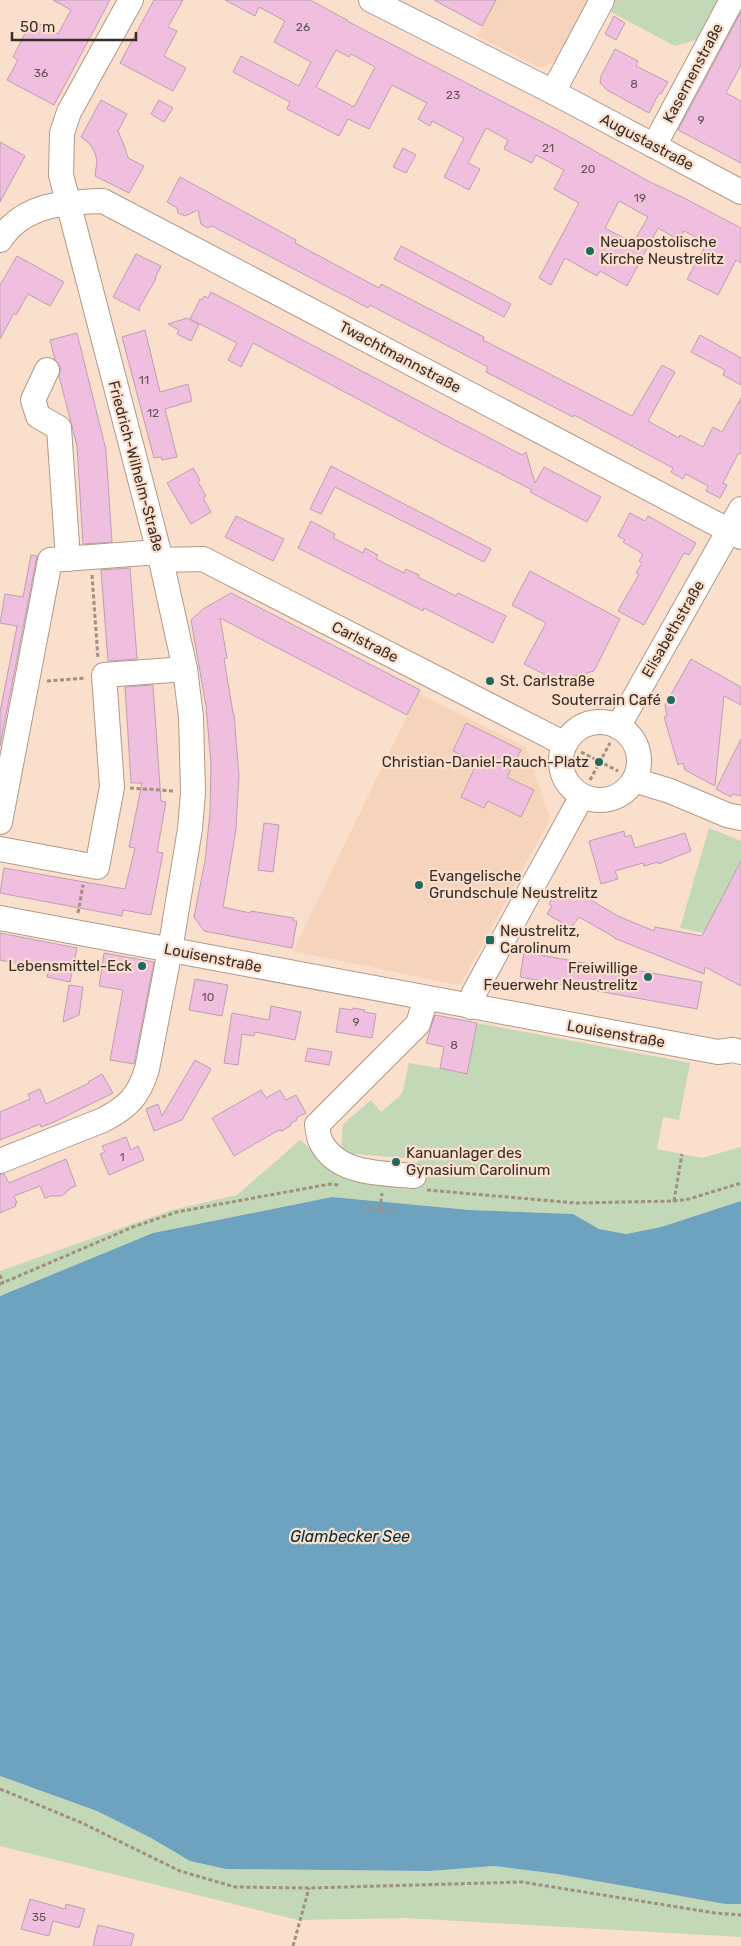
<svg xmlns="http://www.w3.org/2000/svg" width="741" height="1946" viewBox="0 0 741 1946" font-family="Rubik,sans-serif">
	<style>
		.built { fill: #f5d4bb }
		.green { fill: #c3d8b7 }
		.water { fill: #6da3bf }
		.building { fill: #f0bfdf; stroke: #bba0b1; fill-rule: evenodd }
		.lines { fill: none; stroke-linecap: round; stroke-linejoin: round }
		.minor-casing { stroke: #b29987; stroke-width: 26 }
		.path { stroke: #a28f81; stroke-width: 3; stroke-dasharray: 4 2.5; stroke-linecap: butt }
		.minor { stroke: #fff; stroke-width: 24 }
		.poi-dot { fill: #216960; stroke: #fadfcc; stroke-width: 2 }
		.labels { text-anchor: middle; stroke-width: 4.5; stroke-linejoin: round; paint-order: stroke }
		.number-label { font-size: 12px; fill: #665255 }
		.street-label { font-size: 15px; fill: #382e27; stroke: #fadfcc }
		.poi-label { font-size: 15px; fill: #382e27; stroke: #fadfcc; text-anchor: start }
		.water-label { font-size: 16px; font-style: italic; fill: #002f42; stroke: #fadfcc }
	</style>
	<rect width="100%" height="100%" fill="#fadfcc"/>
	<g class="built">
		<polygon points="496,0 591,0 558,60 540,68 477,36"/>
		<polygon points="418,693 526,747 550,819 462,982 457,985 293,951"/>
	</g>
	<g class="green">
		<polygon points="615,0 721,0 699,39 675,46 609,11"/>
		<polygon points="709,828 741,841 741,861 704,933 680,928"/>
		<polygon points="477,1023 690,1063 679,1120 663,1117 657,1149 702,1158 741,1147 741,1201 661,1227 626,1234 599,1229 573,1214 470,1210 332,1197 153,1233 0,1296 0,1271 172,1210 237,1195 300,1140 340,1175 416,1181 418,1159 341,1153 343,1124 371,1100 381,1112 402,1094 409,1063 467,1073"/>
		<polygon points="0,1776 97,1811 151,1838 190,1861 226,1869 430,1871 494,1866 557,1874 725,1904 741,1904 741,1937 406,1918 298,1920 0,1846"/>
	</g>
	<polygon class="water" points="332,1197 470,1210 573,1214 599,1229 626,1234 661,1227 741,1201 741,1904 725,1904 557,1874 494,1866 430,1871 226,1869 190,1861 151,1838 97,1811 0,1776 0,1296 153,1233"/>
	<g class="building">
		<polygon points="53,0 110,0 54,105 7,80 18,60 13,57 32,20 58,34 71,10"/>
		<polygon points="154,0 183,0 168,27 177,31 164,56 186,68 173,91 120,63"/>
		<path d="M225,0H310L347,20V21L561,132L648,181L682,197L741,228V263L736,260L718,295L687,279L707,243L684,231L679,240L658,228L627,286L600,271L597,276L565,258L551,285L539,278L579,203L554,189L564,170L536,155L532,163L504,149L508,140L486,128L468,163L480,169L469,190L444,177L464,138L432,121L430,126L418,119L427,103L392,85L369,129L348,119L339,136L287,109L290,102L233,72L241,56L299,86L311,62L274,42L285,21L259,7L255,16ZM336,50L349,57L351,54L375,67L354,107L316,87ZM619,201L648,217L633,243L605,228Z"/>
		<polygon points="434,0 496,0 482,26"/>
		<polygon points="741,12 741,65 726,93 741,101 741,163 678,130"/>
		<polygon points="614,16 625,23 616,40 605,34"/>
		<polygon points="615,49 638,61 636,66 668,82 661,94 659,93 649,113 607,90 600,83 601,76"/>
		<polygon points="101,100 127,114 118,131 124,145 128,158 144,166 129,193 95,176 97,161 95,153 90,144 81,137"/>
		<polygon points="159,100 173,108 164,122 151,114"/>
		<polygon points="0,142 25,156 0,202"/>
		<polygon points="403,148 416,155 406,173 393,167"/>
		<polygon points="180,177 296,240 295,243 379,288 381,284 484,337 483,340 632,416 662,365 675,372 648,421 679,438 680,435 703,447 713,427 722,432 741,398 741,453 738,454 723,483 727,485 720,498 706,491 708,486 686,474 683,479 671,472 673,468 574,415 573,417 486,372 488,367 370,305 368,308 212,226 207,228 201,224 198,210 185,216 178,213 177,208 167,202"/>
		<polygon points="401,246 511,304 504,317 394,259"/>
		<polygon points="136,254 161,266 155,278 156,279 139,308 140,311 113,297"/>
		<polygon points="17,256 64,282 50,306 28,294 16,315 14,313 0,339 0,285"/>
		<polygon points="211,292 522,455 526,452 535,483 544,467 601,497 587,522 530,492 532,490 503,475 444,445 253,343 241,367 228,360 237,343 190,319 200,299 202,300 204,296 208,298"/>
		<polygon points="187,318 199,324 191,341 177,334 179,330 168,324"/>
		<polygon points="145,330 160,392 188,384 192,401 165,409 177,457 162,460 161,457 154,458 122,337"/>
		<polygon points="77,333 106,450 112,542 83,544 77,446 59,376 61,368 55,360 50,340"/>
		<polygon points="700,335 741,358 741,385 723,375 725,370 691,352"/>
		<polygon points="331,466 491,549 484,562 335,487 321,514 310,509"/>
		<polygon points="193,468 200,480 198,482 206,496 203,498 211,512 191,524 167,483"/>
		<polygon points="630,513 645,521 648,516 696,543 689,555 684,553 644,625 618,611 639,574 636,573 642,563 639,561 643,554 623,542 625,540 618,536"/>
		<polygon points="236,516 284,539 273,561 225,537"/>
		<polygon points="311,521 335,534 333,538 363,553 365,548 378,555 376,559 404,573 406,569 419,575 418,577 456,596 458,593 506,616 493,643 424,608 423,611 298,548"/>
		<polygon points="31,555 37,556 0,746 0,712 17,626 0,623 5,594 23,597"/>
		<polygon points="130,568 137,659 108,661 101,570"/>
		<polygon points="530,571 620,619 594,671 563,679 561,683 524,664 546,623 512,605"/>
		<polygon points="231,593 420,690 407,715 220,618 227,658 224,659 233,713 234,714 239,776 236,829 223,907 250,913 251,911 294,918 293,921 297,921 292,948 204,931 194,917 205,861 210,812 211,764 206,706 191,620 203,609"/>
		<polygon points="691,659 741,687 741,705 724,696 715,786 685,770 683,763 678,765 664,717 667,716 665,705"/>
		<polygon points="153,685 161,801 166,802 157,852 163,853 151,915 123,910 122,916 0,893 4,868 125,889 135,848 129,847 142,783 131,783 125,687"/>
		<polygon points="466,723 521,750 507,777 534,790 521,817 488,801 484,808 461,797 477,763 453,751"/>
		<polygon points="741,739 741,796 732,794 731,797 716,789"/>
		<polygon points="264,823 279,825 273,872 258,870"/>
		<polygon points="624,831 625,837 631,835 635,848 685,833 691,851 658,864 658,862 644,866 643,863 615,871 618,879 601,884 589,841"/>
		<polygon points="741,861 741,986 705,967 704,974 614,938 614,937 579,917 571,928 547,914 552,906 549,904 559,887 570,893 572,889 618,916 654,931 655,927 702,936"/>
		<polygon points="0,933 77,948 70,982 47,977 49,970 0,960"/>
		<polygon points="524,952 617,969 618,967 702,982 697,1009 520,977"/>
		<polygon points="104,953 154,962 134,1064 110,1060 123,990 99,986"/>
		<polygon points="195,979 228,985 222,1016 189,1010"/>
		<polygon points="69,985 83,987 79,1015 63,1022"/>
		<polygon points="271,1006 301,1012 295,1040 255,1032 254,1036 242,1034 238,1065 224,1063 232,1013 269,1020"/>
		<polygon points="340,1008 352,1010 353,1008 365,1010 364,1012 376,1014 372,1038 336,1032"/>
		<polygon points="435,1015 477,1023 467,1074 440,1068 444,1047 426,1043"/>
		<polygon points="308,1048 332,1052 329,1065 305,1061"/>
		<polygon points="195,1060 211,1069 182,1120 154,1131 146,1109 158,1104 162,1116"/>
		<polygon points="102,1074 113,1093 54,1122 41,1127 40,1124 0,1140 0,1112 30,1099 28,1094 40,1089 46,1104 89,1083 88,1082"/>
		<polygon points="261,1090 266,1098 280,1090 286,1100 296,1095 306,1113 296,1118 297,1120 291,1123 290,1126 282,1131 279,1130 234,1156 212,1118"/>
		<polygon points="126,1137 131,1150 138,1146 144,1160 109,1175 100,1154 105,1152 102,1146"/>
		<polygon points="66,1159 76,1186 71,1188 62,1196 51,1196 45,1198 40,1186 14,1196 17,1203 15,1204 16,1206 0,1213 0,1174 4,1174 9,1183"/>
		<polygon points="30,1899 65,1909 66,1904 85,1909 79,1928 53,1921 49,1936 21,1929"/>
		<polygon points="98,1925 134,1934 131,1946 93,1946"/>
	</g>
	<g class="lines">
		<defs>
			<g id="minor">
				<polyline points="371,0 553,92 741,192"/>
				<polyline points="553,92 602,0"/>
				<polyline points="654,146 732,0"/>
				<path d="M0,240C23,204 64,202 103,201L741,537"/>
				<polyline points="47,370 33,400 38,416 59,428 68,559"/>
				<polyline points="161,560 203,559 565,744"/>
				<circle cx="600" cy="761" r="39"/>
				<polyline points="618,727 741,509"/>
				<polyline points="634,780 670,791 727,815 741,818"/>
				<polyline points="0,822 50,560 159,552"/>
				<polyline points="0,849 97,867 112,787 104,675 185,669"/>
				<polyline points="0,918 718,1052 733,1050 741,1052"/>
				<polyline points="471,1007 474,993 582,796"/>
				<path d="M0,1161L103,1120C128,1107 139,1096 147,1069L170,950L190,829L193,792L191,717L185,669L161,560L61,175L62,133L69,112L131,0"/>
				<path d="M414,1176C381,1173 336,1175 320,1140C318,1135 318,1129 317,1125L418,1024L426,998"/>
			</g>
		</defs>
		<use href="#minor" class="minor-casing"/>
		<g class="path">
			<polyline points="92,575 98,659"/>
			<polyline points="47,681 86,678"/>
			<polyline points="581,752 618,771"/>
			<polyline points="590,780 610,743"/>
			<polyline points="130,788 174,791"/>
			<polyline points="78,913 83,885"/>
			<polyline points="427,1190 576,1203 674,1201 689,1199 741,1183"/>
			<polyline points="674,1201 682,1154"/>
			<polyline points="366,1208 395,1211"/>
			<polyline points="380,1209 382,1193"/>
			<polyline points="0,1275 3,1283"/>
			<polyline points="0,1284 133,1227 177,1212 330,1184 339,1185"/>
			<polyline points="0,1789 80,1822 180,1871 235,1887 309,1888 522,1882 715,1913 741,1915"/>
			<polyline points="293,1946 309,1888"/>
		</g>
		<use href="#minor" class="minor"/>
	</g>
	<g class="poi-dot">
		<circle cx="590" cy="251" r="5"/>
		<circle cx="490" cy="681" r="5"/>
		<circle cx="671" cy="700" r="5"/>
		<circle cx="599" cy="762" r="5"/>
		<circle cx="419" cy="885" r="5"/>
		<rect x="485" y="935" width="10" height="10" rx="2.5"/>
		<circle cx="142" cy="966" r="5"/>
		<circle cx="648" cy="977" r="5"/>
		<circle cx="396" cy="1162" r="5"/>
	</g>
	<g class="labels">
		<g class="number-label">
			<text x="303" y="31">26</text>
			<text x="41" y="77">36</text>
			<text x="634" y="88">8</text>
			<text x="453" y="99">23</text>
			<text x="701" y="124">9</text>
			<text x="548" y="152">21</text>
			<text x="588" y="173">20</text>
			<text x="640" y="202">19</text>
			<text x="144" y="384">11</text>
			<text x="153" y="417">12</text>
			<text x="208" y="1001">10</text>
			<text x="356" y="1026">9</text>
			<text x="454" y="1049">8</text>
			<text x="122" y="1161">1</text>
			<text x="39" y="1921">35</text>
		</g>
		<g class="street-label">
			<text transform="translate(693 73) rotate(-62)" y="5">Kasernenstraße</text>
			<text transform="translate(647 142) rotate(28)" y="5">Augustastraße</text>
			<text transform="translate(400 357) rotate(28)" y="5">Twachtmannstraße</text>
			<text transform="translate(136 466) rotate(75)" y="5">Friedrich-Wilhelm-Straße</text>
			<text transform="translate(673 629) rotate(-60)" y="5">Elisabethstraße</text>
			<text transform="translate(365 642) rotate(27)" y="5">Carlstraße</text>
			<text transform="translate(213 958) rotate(11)" y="5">Louisenstraße</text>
			<text transform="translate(616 1034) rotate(10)" y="5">Louisenstraße</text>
		</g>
		<g class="poi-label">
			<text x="600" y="247">Neuapostolische<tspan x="600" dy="17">Kirche Neustrelitz</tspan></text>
			<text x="500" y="686">St. Carlstraße</text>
			<text x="661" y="705" text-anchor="end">Souterrain Café</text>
			<text x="589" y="767" text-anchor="end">Christian-Daniel-Rauch-Platz</text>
			<text x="429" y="881">Evangelische<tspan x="429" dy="17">Grundschule Neustrelitz</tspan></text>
			<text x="500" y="936">Neustrelitz,<tspan x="500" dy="17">Carolinum</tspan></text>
			<text x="132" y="971" text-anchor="end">Lebensmittel-Eck</text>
			<text x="638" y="973" text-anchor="end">Freiwillige<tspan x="638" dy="17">Feuerwehr Neustrelitz</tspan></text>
			<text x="406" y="1158">Kanuanlager des<tspan x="406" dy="17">Gynasium Carolinum</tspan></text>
		</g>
		<g class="water-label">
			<text x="350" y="1542">Glambecker See</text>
		</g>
	</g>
	<path d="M12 32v8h124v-8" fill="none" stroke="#382e27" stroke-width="2.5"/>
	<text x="20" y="32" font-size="15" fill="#382e27" stroke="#fadfcc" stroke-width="4" paint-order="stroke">50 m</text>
</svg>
